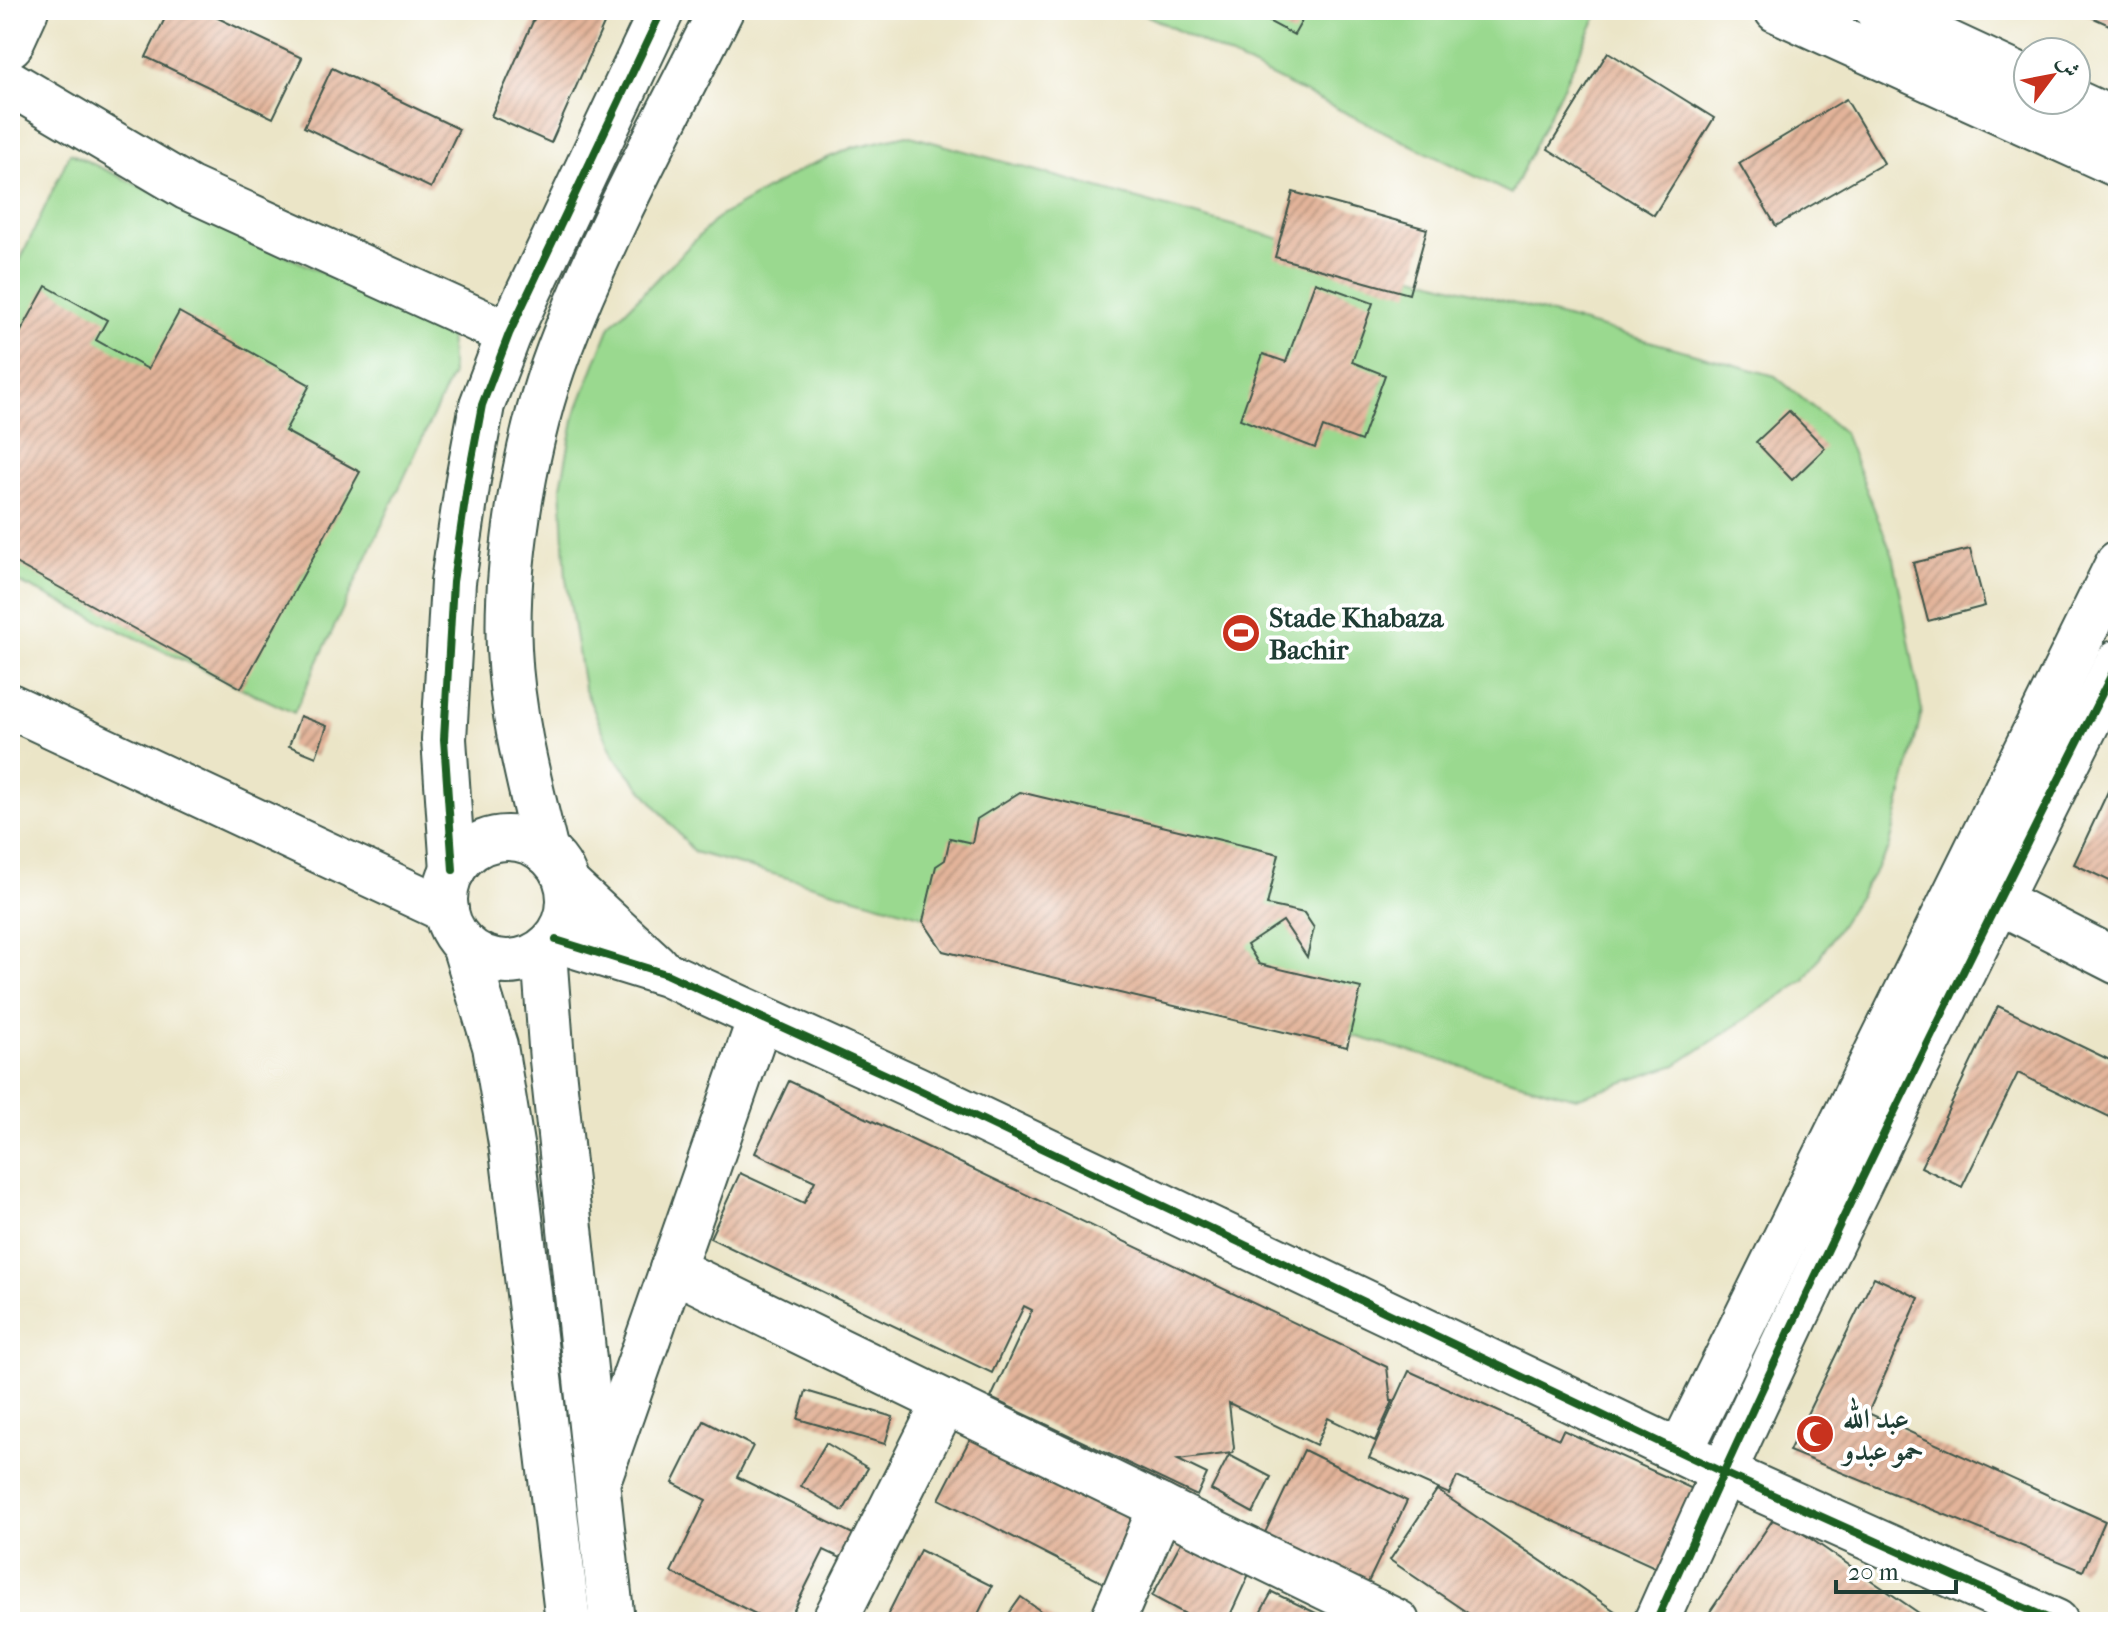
<svg xmlns="http://www.w3.org/2000/svg" width="2128" height="1632" viewBox="0 0 2128 1632" font-family="'IM FELL French Canon',Amiri,serif">
	<style>
		.pitch { fill: #9ad98f; stroke: #5c8b62; stroke-width: 2 }
		.building { fill: url(#building-hatch) }
		.lines { fill: none; stroke-linecap: round; stroke-linejoin: round }
		.minor-casing { stroke: #3e564a; stroke-width: 48 }
		.minor { stroke: #fff; stroke-width: 44 }
		.cycleway-casing { stroke: #fff; stroke-width: 13 }
		.cycleway { stroke: #1b5e20; stroke-width: 8 }
		.labels { text-anchor: middle; stroke-width: 8; stroke-linejoin: round; paint-order: stroke }
		.poi-label { font-size: 28px; font-weight: bold; fill: #1f3d34; stroke: #fff; text-anchor: start }
	</style>
	<defs>
		<pattern id="building-hatch" width="6" height="6" patternUnits="userSpaceOnUse" patternTransform="scale(2)"><rect width="6" height="6" fill="#e3b49a"/><path d="M-1 1l2-2M0 6l6-6M5 7l2-2" fill="none" stroke="#b7947e"/></pattern>
	</defs>
	<rect width="100%" height="100%" fill="#fff"/>
	<filter id="ink" filterUnits="userSpaceOnUse"><feTurbulence type="fractalNoise" baseFrequency=".0125" numOctaves="2"/><feDisplacementMap in="SourceGraphic" scale="16" xChannelSelector="R" yChannelSelector="G"/><feConvolveMatrix kernelMatrix="1 2 1 2 8 2 1 2 1" color-interpolation-filters="sRGB"/></filter>
	<filter id="wash" filterUnits="userSpaceOnUse"><feTurbulence type="fractalNoise" baseFrequency=".006" numOctaves="4" result="noise"/><feDisplacementMap in="SourceGraphic" scale="32" xChannelSelector="R" yChannelSelector="G"/><feGaussianBlur stdDeviation="1.8" result="paint"/><feColorMatrix in="noise" values="0 0 0 0 0 0 0 0 0 0 0 0 0 0 0 0 0 1.4 0 .05"/><feComposite in="paint" operator="in"/></filter>
	<g filter="url(#wash)">
		<rect width="100%" height="100%" fill="#ebe5c7"/>
		<g class="pitch">
			<polygon points="1136,10 1600,10 1511,194"/>
			<polygon points="907,135 1775,376 1844,433 1894,559 1922,711 1889,849 1805,980 1676,1065 1576,1098 694,852 614,756 584,688 566,579 561,486 575,415 610,326 717,218 808,166 854,147"/>
			<polygon points="70,153 449,333 452,375 294,713 10,578 10,282"/>
		</g>
		<g id="blocks">
			<g class="building">
				<polygon points="169,10 201,10 302,58 273,118 146,57"/>
				<polygon points="538,10 598,10 608,15 551,143 491,116"/>
				<polygon points="1248,10 1308,10 1294,35"/>
				<polygon points="2076,10 2118,10 2118,29"/>
				<polygon points="1608,52 1714,118 1654,215 1548,149"/>
				<polygon points="332,68 459,129 431,188 304,127"/>
				<polygon points="1846,99 1884,163 1776,226 1739,163"/>
				<polygon points="1293,192 1427,229 1409,294 1275,257"/>
				<polygon points="1315,282 1373,303 1352,362 1385,375 1361,441 1323,427 1315,448 1240,419 1263,354 1286,362"/>
				<polygon points="46,286 107,320 96,340 148,369 179,312 310,385 285,431 360,472 241,688 10,560 10,351"/>
				<polygon points="1789,411 1825,448 1792,480 1756,442"/>
				<polygon points="1970,549 1985,606 1928,621 1913,563"/>
				<polygon points="300,716 327,726 316,757 289,746"/>
				<polygon points="2118,770 2118,885 2074,864"/>
				<polygon points="1020,792 1279,854 1267,905 1304,913 1314,928 1307,957 1283,921 1247,945 1259,964 1361,988 1347,1047 943,951 923,921 936,866 945,860 950,838 972,843 977,819"/>
				<polygon points="1998,1006 2118,1064 2118,1121 2018,1073 1962,1187 1921,1167"/>
				<polygon points="789,1081 1387,1367 1391,1401 1393,1401 1375,1441 1328,1418 1316,1445 1229,1403 1234,1448 1232,1453 1178,1460 1207,1474 1197,1496 991,1398 1032,1310 1024,1306 992,1373 710,1238 740,1173 804,1203 815,1181 755,1153"/>
				<polygon points="1874,1277 1919,1298 1868,1413 2105,1521 2083,1571 1789,1451"/>
				<polygon points="1409,1371 1559,1439 1563,1430 1706,1495 1670,1574 1457,1477 1449,1494 1369,1458"/>
				<polygon points="806,1391 893,1417 885,1444 798,1419"/>
				<polygon points="704,1421 753,1446 737,1477 857,1536 845,1560 824,1550 788,1622 772,1622 671,1572 706,1500 673,1483"/>
				<polygon points="973,1433 1144,1522 1111,1587 939,1499"/>
				<polygon points="826,1443 868,1468 843,1511 801,1486"/>
				<polygon points="1304,1450 1407,1501 1364,1591 1261,1541"/>
				<polygon points="1229,1455 1271,1477 1253,1513 1211,1490"/>
				<polygon points="1437,1490 1631,1622 1481,1622 1390,1560"/>
				<polygon points="1776,1515 1932,1622 1703,1622"/>
				<polygon points="1185,1535 1250,1572 1227,1622 1200,1622 1152,1596"/>
				<polygon points="920,1550 992,1586 978,1614 994,1622 884,1622"/>
				<polygon points="1272,1592 1318,1614 1313,1622 1255,1622"/>
				<polygon points="1021,1597 1056,1622 1003,1622"/>
			</g>
		</g>
	</g>
	<g filter="url(#ink)">
		<use href="#blocks" fill-opacity="0" stroke="#3e564a" stroke-width="2"/>
		<g class="lines">
			<defs>
				<g id="minor">
					<polyline points="1777,10 2118,165"/>
					<polyline points="1877,10 2028,80"/>
					<polyline points="10,45 26,10"/>
					<polyline points="10,83 188,188 509,334"/>
					<polyline points="2070,100 2118,122"/>
					<polyline points="10,706 446,910"/>
					<circle cx="507" cy="900" r="62"/>
					<path d="M546,852C530,785 512,718 509,649C505,559 527,434 559,350C603,233 665,122 721,10"/>
					<polyline points="453,870 444,739 453,582 468,480 482,405 509,334 662,10"/>
					<polyline points="568,885 655,965"/>
					<polyline points="1973,888 2118,962"/>
					<polyline points="556,940 666,974 915,1088 1722,1472 2056,1622"/>
					<polyline points="464,945 495,1046 512,1150 568,1622"/>
					<polyline points="544,952 552,1060 612,1622"/>
					<polyline points="672,1269 1397,1622"/>
					<polyline points="1680,1452 2118,563"/>
					<polyline points="601,1473 760,1018"/>
					<polyline points="834,1622 945,1402"/>
					<polyline points="1112,1622 1161,1507"/>
					<path d="M1656,1622C1800,1298 1958,979 2118,662"/>
				</g>
			</defs>
			<use href="#minor" class="minor-casing"/>
			<use href="#minor" class="minor"/>
			<defs>
				<g id="cycleway">
					<polyline points="453,870 444,739 453,582 468,480 482,405 509,334 662,10"/>
					<polyline points="556,940 666,974 915,1088 1722,1472 2056,1622"/>
					<path d="M1656,1622C1800,1298 1958,979 2118,662"/>
				</g>
			</defs>
			<use href="#cycleway" class="cycleway-casing"/>
			<use href="#cycleway" class="cycleway"/>
		</g>
	</g>
	<defs>
		<symbol id="stadium-disc" viewBox="-11 -11 22 22"><circle r="9.5" fill="#c8321e" stroke="#fff"/><path d="M0-5a6.5 5 0 1 0 0 10a6.5 5 0 1 0 0-10ZM-3.5-1.8h7v3.6h-7Z" fill="#fff"/></symbol>
		<symbol id="mosque-disc" viewBox="-11 -11 22 22"><circle r="9.5" fill="#c8321e" stroke="#fff"/><path d="M3.5-4.9A6 6 0 1 0 3.5 4.9A5 5 0 1 1 3.5-4.9Z" fill="#fff"/></symbol>
	</defs>
	<g fill-rule="evenodd">
		<use href="#stadium-disc" x="1219" y="611" width="44" height="44"/>
		<use href="#mosque-disc" x="1793" y="1412" width="44" height="44"/>
	</g>
	<g class="labels">
		<g class="poi-label">
			<text x="1269" y="627">Stade Khabaza<tspan x="1269" dy="32">Bachir</tspan></text>
			<text x="1843" y="1428">عبد الله<tspan x="1843" dy="32">حمو عبدو</tspan></text>
		</g>
	</g>
	<rect width="2128" height="1632" fill="none" stroke="#fff" stroke-width="40"/>
	<g transform="translate(2052 76) rotate(58)"><circle r="38" fill="#ffffff" stroke="#a5b1ae" stroke-width="2"/>
	<path d="M0-6L14 30L0 20L-14 30Z" fill="#c8321e"/>
	<text y="-12" font-size="22" font-weight="bold" text-anchor="middle" fill="#1f3d34">ش</text>
	</g>
	<path d="M1836 1580v12h120v-12" fill="none" stroke="#1f3d34" stroke-width="4"/>
	<text x="1848" y="1580" font-size="24" fill="#1f3d34" stroke="#ffffff" stroke-width="6" paint-order="stroke">20 m</text>
</svg>
